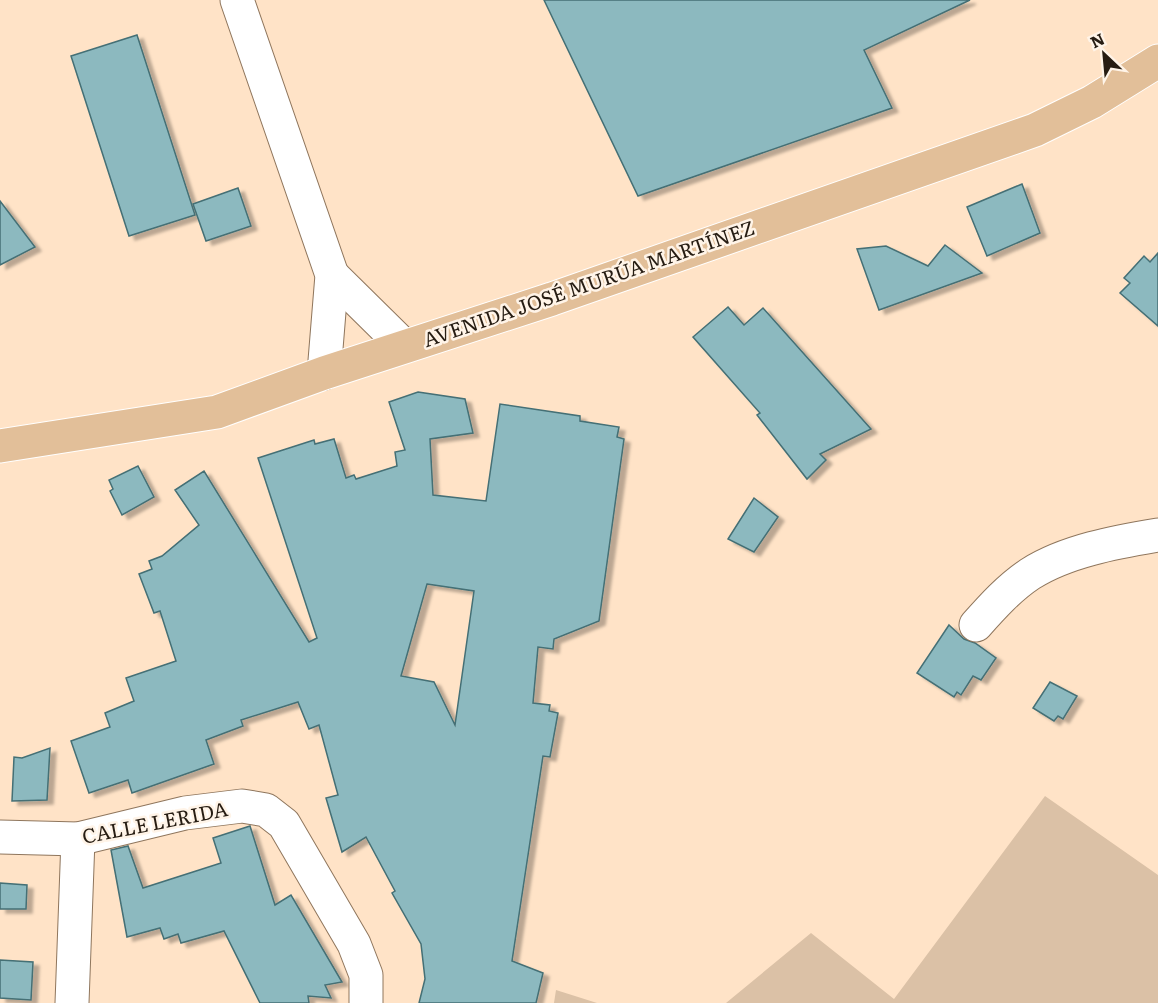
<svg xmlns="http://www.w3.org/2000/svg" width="1158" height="1003" viewBox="0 0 1158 1003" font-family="Literata,serif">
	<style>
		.green { fill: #dbc1a6 }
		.building { fill: #8cb9bf; stroke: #446f75; stroke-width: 1.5; fill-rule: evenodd; filter: url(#shadow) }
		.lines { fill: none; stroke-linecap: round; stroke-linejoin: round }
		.minor-casing { stroke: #8f765d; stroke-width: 35 }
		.major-casing { stroke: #fff; stroke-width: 35 }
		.minor { stroke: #fff; stroke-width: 33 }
		.major { stroke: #e2bf99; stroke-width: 33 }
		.labels { text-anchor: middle; stroke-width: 5; stroke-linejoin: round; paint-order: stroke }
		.street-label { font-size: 20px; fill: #261c12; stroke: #fff4e8 }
	</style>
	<defs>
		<filter id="shadow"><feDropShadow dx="6" dy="4" stdDeviation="1.5" flood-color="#0004"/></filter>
	</defs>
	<rect width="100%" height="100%" fill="#ffe3c7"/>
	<g class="green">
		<polygon points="1045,796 1158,875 1158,1003 726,1003 811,933 894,999"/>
		<polygon points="556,990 597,1003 554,1003"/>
	</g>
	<g class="building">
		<polygon points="544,0 970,0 864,50 892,108 638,196"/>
		<polygon points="137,35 195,215 129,236 71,56"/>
		<polygon points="1022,184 1040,233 987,256 967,207"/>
		<polygon points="238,188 251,226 206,241 193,204"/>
		<polygon points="0,201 35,247 0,265"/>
		<polygon points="945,245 982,273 879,310 857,249 886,246 928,266"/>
		<polygon points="1158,253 1158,326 1120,293 1130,283 1124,278 1144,256 1150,262"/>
		<polygon points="728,307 744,325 763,308 871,429 820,454 826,460 807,479 757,415 760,413 693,337"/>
		<path d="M418,392L465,399L473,433L430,439L433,495L486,501L500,404L580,416V421L619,427L617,437L624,439L599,621L554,639L553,649L538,647L533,703L550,705L549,711L558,713L550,757L543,756L512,961L543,973L536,1003H419L425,979L421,944L392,893L395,891L366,837L342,852L326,798L338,795L319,725L309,729L298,702L241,720L243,726L206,740L214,764L132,793L128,780L89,793L71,741L110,727L105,713L134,701L126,678L176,661L160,611L154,613L139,574L152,569L149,561L162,556L199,525L175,490L204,471L309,642L317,638L258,458L314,440L315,444L334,439L346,478L354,475L356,479L397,466L395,452L405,450L389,402ZM427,584L474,591L455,725L434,682L401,676Z"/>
		<polygon points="138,466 154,497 122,515 110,491 113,489 109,480"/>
		<polygon points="754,498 778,517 754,552 728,539"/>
		<polygon points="949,625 964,639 975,643 996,658 981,680 973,676 961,695 957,692 954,697 917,673"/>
		<polygon points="1050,682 1077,696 1063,719 1058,716 1054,721 1033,708"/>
		<polygon points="50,748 47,800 12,801 14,757 22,758"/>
		<polygon points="250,826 275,905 291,895 342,982 325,985 331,998 308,996 309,1003 260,1003 224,931 181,943 178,934 164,939 160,928 127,937 111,850 128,846 143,888 221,863 213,838"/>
		<polygon points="0,883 27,885 26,909 0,909"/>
		<polygon points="0,960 33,962 31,1000 0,998"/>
	</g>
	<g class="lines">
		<defs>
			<g id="minor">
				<polyline points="237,0 332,275 324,373"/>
				<polyline points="332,275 404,346"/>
				<path d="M976,625C992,607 1009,588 1030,574C1066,551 1116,542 1158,535"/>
				<polyline points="0,837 78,839 185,813 242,806 266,810 284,824 354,944 366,975 366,1003"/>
				<polyline points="72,1003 78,839"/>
			</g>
			<polyline id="major" points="0,446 217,412 324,373 552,299 1035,130 1092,102 1158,61"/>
		</defs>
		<use href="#minor" class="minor-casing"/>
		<use href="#major" class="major-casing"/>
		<use href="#minor" class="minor"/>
		<use href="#major" class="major"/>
	</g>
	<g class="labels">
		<g class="street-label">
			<text transform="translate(589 284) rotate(-19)" y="7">AVENIDA JOSÉ MURÚA MARTÍNEZ</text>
			<text transform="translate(155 823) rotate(-11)" y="7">CALLE LERIDA</text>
		</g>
	</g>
	<g transform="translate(1104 54) rotate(334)" stroke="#fff4e8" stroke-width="4.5" paint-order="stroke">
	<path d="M0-4.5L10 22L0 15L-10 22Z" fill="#261c12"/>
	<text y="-9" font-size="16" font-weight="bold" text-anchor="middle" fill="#261c12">N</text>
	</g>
</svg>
